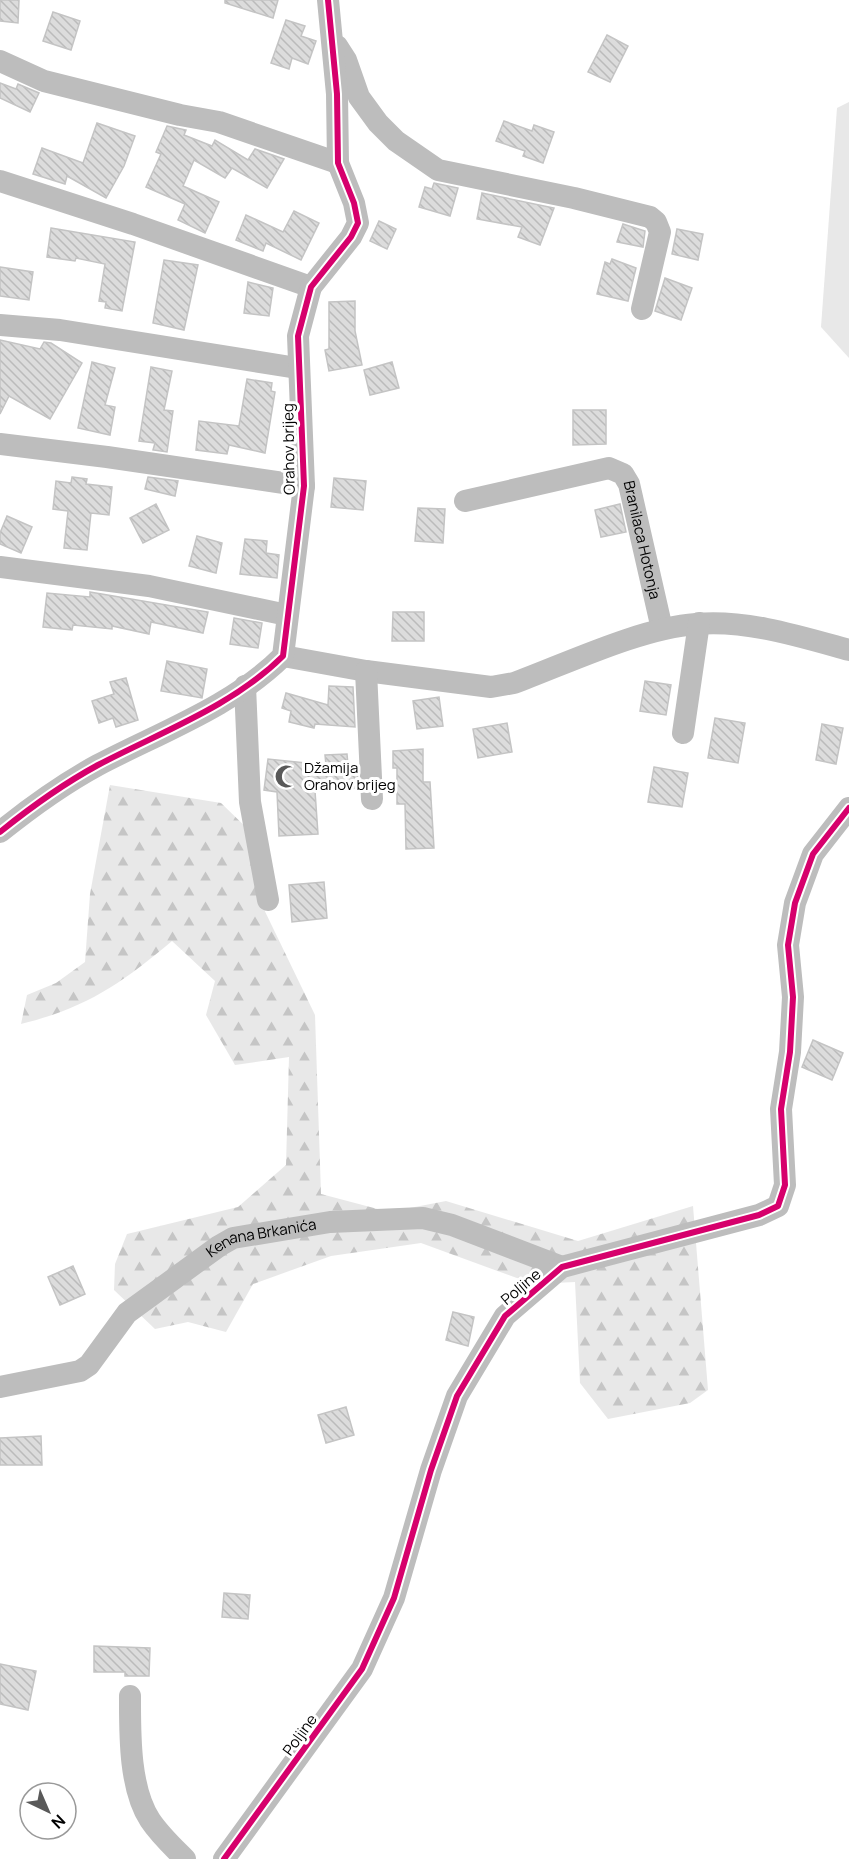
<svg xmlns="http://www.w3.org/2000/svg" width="849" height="1859" viewBox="0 0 849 1859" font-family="Manrope,sans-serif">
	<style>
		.forest { fill: url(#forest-firs) }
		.garden { fill: #e8e8e8 }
		.building { fill: url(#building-back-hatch); stroke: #c4c4c4; stroke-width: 1.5 }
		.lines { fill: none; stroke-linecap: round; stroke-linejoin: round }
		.minor { stroke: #bdbdbd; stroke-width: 22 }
		.cycleway-casing { stroke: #fff; stroke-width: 10 }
		.cycleway { stroke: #d6006c; stroke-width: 6 }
		.labels { text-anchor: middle; stroke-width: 6; stroke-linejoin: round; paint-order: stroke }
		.street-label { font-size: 15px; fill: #000; stroke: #fff }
		.poi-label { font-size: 15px; fill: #000; stroke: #fff; text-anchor: start }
	</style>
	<defs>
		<pattern id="forest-firs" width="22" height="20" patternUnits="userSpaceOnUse" patternTransform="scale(1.5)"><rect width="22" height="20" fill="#e8e8e8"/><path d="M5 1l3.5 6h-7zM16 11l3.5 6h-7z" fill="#c5c5c5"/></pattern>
		<pattern id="building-back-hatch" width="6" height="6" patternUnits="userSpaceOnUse" patternTransform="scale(1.5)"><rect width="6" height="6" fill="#dcdcdc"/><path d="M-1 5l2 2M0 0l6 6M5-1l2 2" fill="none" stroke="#bbb"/></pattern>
	</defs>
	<rect width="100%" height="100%" fill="#fff"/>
	<path class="forest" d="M110,785L221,803L253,834L258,897L315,1015L321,1194L389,1212L446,1201L578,1241L693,1206L708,1390L690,1403L608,1419L580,1383L575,1282L533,1284L421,1243L331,1256L253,1284L226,1332L188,1322L155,1329L114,1290L115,1264L127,1234L238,1207L286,1165L289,1057L235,1065L206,1015L215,981L172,941C121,984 86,1008 21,1024L27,995L56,983L85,962L90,894Z"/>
	<polygon class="garden" points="849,102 849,358 821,327 837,108"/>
	<g class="building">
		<polygon points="0,0 19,0 18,23 0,21"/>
		<polygon points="225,0 278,0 273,18 225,3"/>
		<polygon points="53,12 80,21 71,50 43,41"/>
		<polygon points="286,20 305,26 301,36 316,41 308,64 292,58 289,69 271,63"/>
		<polygon points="607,35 628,46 610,82 588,72"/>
		<polygon points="0,83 16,89 18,84 39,93 30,112 0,98"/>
		<polygon points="504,121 532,131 534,125 554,132 543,163 523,156 525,151 496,141"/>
		<polygon points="97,123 135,136 124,166 106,198 67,176 65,184 33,174 42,148 83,163"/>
		<polygon points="167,126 186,130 184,135 212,146 215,140 248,160 255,149 284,159 267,188 232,168 225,178 194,160 183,186 219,202 205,233 178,220 185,204 146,187 161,154 156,152"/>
		<polygon points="434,183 458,188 450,216 419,207 425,187 432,189"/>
		<polygon points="482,193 554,208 540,245 518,237 522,227 477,219"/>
		<polygon points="294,211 319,223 301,260 266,243 263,251 236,240 246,215 283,232"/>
		<polygon points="379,221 396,229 387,249 370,241"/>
		<polygon points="623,224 645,231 643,247 617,242"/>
		<polygon points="51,228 135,242 122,311 105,308 106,302 99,301 105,264 76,258 75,261 47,257"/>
		<polygon points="677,229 703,234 698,260 672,254"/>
		<polygon points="612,259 636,268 628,301 597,294 605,262 610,264"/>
		<polygon points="164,260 198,265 184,330 153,323"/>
		<polygon points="0,267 33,272 29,300 0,296"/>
		<polygon points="665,278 692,288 681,320 655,311"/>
		<polygon points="248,282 273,288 269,316 244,313"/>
		<polygon points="355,301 355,331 362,365 329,371 325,350 329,349 329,302"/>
		<polygon points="0,340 40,349 44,342 51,343 82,363 50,419 9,396 0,414"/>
		<polygon points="92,362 115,368 105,405 115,407 110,435 78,428"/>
		<polygon points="392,362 399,388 370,395 364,370"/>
		<polygon points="151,367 172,371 164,410 173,411 167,452 153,450 155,443 139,441"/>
		<polygon points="247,379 272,383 271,391 275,392 265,453 229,445 227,454 196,450 199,421 239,426"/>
		<polygon points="573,410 606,410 606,444 573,445"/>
		<polygon points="72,477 87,479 86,484 112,487 109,515 91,513 87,550 64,548 68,511 53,509 56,481 71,483"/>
		<polygon points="148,477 178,481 175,496 145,489"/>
		<polygon points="334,478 366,481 363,510 331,507"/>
		<polygon points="156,504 169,530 143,543 130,518"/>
		<polygon points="620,504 626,532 601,537 595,510"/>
		<polygon points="418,508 445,509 443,543 415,541"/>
		<polygon points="7,516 32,527 21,553 0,544 0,533"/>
		<polygon points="197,536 222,543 216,573 189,566"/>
		<polygon points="245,539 267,541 266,553 279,555 277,578 240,574"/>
		<polygon points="90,592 208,612 203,633 151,622 149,634 112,626 112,629 73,625 72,630 43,627 47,593 90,597"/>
		<polygon points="393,612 424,612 424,641 392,641"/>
		<polygon points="234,618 262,623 258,648 230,644"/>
		<polygon points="167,661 207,669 202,698 161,691"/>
		<polygon points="126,678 138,720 116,727 113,718 99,723 92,701 114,694 110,682"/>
		<polygon points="645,681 671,685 666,715 640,711"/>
		<polygon points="329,686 353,687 355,727 315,724 314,728 289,722 291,711 282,708 286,693 328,705"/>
		<polygon points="439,697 443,726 417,729 413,701"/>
		<polygon points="715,718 745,723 738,763 708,758"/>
		<polygon points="507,723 512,752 478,758 473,729"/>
		<polygon points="822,724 843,728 836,764 816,760"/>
		<polygon points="423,749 423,782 430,782 434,848 406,849 405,804 397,804 397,768 393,768 393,751"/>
		<polygon points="347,754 348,765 357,765 358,788 315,791 318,834 279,836 277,792 264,790 268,759 326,765 325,755"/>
		<polygon points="654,767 688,773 682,807 648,802"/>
		<polygon points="324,882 327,918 292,922 289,885"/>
		<polygon points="813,1040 843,1053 832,1080 802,1067"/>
		<polygon points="73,1266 85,1294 60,1305 48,1277"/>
		<polygon points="453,1312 474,1317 468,1346 446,1340"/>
		<polygon points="346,1407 354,1435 326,1443 318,1415"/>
		<polygon points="41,1436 42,1465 0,1465 0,1438"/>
		<polygon points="224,1593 250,1595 248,1619 222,1617"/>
		<polygon points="94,1646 150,1648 149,1676 125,1676 125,1672 94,1672"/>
		<polygon points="0,1664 36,1671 28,1710 0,1704"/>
	</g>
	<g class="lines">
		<g class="minor">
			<polyline points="337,46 346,60 359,97 378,123 396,141 438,170 574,198 650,217 656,222 660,232 642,309"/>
			<polyline points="0,61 44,81 180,115 219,122 338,163"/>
			<polyline points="0,181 133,224 311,287"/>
			<polyline points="0,325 60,330 297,368"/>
			<polyline points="0,444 107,457 304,486"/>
			<path id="s1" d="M465,501L609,468L623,474L629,484L662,629"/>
			<polyline points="0,567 149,586 287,615"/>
			<path d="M283,656L366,671L491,687L514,683C568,663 641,628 696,624C745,619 802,637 849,650"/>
			<polyline points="366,671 372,799"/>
			<polyline points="245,686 250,802 268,900"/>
			<polyline points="683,733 699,623"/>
			<path d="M0,832C31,807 63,784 98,765C161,732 233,706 283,656L304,486L298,336L311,287L351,237L358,223L354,203L338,163L337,94L328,0"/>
			<path id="s2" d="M0,1387L80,1371L89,1365L127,1313L219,1246L233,1238L330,1222L423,1218L452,1225L562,1267"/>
			<path d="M130,1696C130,1733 129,1788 150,1820C160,1835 173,1847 185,1859"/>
			<polyline points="224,1859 362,1669 394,1598 431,1470 457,1396 505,1316 562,1267 759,1215 778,1206 785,1185 781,1109 790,1052 793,997 788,945 795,903 813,854 849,808"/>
		</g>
		<defs>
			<g id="cycleway">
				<path d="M0,832C31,807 63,784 98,765C161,732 233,706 283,656L304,486L298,336L311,287L351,237L358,223L354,203L338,163L337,94L328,0"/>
				<polyline points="224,1859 362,1669 394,1598 431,1470 457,1396 505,1316 562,1267 759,1215 778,1206 785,1185 781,1109 790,1052 793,997 788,945 795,903 813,854 849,808"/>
			</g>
		</defs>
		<use href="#cycleway" class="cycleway-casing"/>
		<use href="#cycleway" class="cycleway"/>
	</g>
	<defs>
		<symbol id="mosque-bare" viewBox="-9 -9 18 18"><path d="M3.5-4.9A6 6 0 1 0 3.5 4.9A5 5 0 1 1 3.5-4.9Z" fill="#595959" stroke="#fff" stroke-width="2.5" paint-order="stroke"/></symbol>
	</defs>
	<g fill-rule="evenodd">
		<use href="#mosque-bare" x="270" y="760" width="33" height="33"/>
	</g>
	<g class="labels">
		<g class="street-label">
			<text transform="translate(289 449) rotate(-91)" y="5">Orahov brijeg</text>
			<text dy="5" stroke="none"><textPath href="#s1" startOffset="232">Branilaca Hotonja</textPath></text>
			<text dy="5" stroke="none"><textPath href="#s2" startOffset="314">Kenana Brkanića</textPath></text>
			<text transform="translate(521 1287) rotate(-40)" y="5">Poljine</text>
			<text transform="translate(300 1735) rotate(-54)" y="5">Poljine</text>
		</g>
		<g class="poi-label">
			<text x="304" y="773">Džamija<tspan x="304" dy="17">Orahov brijeg</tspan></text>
		</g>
	</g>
	<g transform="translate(48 1811) rotate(136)"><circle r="28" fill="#ffffff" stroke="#999999" stroke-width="1.5"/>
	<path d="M0-4.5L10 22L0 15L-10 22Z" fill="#595959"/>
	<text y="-9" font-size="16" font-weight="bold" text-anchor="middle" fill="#000000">N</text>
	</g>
</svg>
